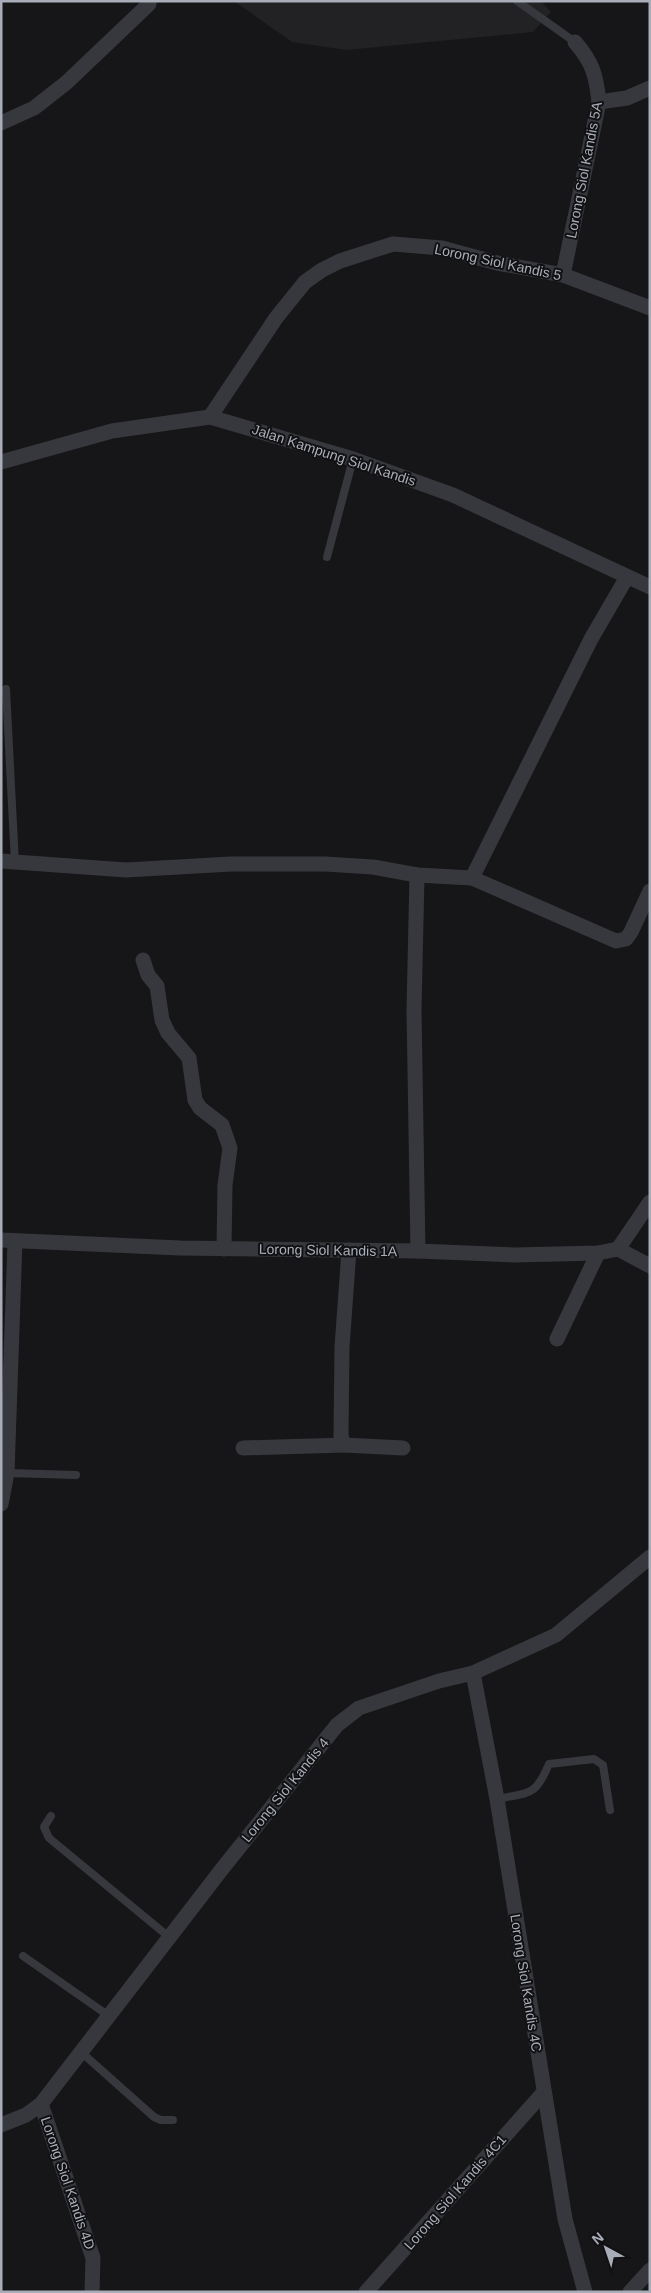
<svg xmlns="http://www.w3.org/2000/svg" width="651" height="2293" viewBox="0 0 651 2293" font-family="Arial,sans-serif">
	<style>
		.built { fill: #222225 }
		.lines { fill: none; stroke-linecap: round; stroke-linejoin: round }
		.lane { stroke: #37383d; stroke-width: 8 }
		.street { stroke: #37383d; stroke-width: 15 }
		.labels { text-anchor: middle; stroke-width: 4; stroke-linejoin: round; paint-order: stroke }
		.street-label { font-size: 14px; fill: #a8adb8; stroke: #111113 }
	</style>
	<rect width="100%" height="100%" fill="#161618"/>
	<polygon class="built" points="234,1 541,1 551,12 533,32 346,50 292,42"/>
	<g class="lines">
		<g class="lane">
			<polyline points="517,1 575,42"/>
			<polyline points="327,557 353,459"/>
			<polyline points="6,689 15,863"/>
			<polyline points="7,1473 76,1475"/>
			<path d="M497,1799C530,1792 535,1797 549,1764L594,1759L603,1765L610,1810"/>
			<polyline points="51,1816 44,1827 49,1838 169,1937"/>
			<polyline points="23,1956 109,2016"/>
			<polyline points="81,2052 154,2117 161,2120 173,2120"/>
		</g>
		<g class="street">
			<polyline points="599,102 627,98 650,88"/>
			<polyline points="1,123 34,108 66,83 149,4"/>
			<path d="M563,275L599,102C596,75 593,63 575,42"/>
			<polyline points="210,417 276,318 305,282 322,270 340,261 393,244 442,248 497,263 563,275 650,308"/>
			<polyline points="1,462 112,431 210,417 353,459 453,495 650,587"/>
			<polyline points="1,861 126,870 231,864 325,864 373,867 417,875 472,878 591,639 627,577"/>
			<polyline points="417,875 414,1010 418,1251"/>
			<polyline points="472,878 616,941 626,939 631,932 650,891"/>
			<polyline points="143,960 148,975 157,986 162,1020 168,1033 189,1058 195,1100 200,1108 222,1125 230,1148 225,1185 224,1249"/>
			<polyline points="1,1240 180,1248 418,1251 515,1255 598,1253 618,1249 650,1266"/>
			<polyline points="618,1249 650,1202"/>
			<polyline points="349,1250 342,1347 341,1436 344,1445 403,1448"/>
			<polyline points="557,1339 598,1253"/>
			<polyline points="243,1448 344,1445"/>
			<polyline points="1,1504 7,1473 15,1241"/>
			<polyline points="473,1673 497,1799 565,2219 585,2292"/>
			<polyline points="41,2104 93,2258 92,2292"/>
			<polyline points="1,2125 26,2115 41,2104 222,1869 337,1725 359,1708 439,1681 473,1673 556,1635 650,1557"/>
			<polyline points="366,2292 544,2092"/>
			<polyline points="630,2292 650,2270"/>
		</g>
	</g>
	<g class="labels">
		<g class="street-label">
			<text transform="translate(584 170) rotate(-79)" y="5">Lorong Siol Kandis 5A</text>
			<text transform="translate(498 262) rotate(12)" y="5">Lorong Siol Kandis 5</text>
			<text transform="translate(334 455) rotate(18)" y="5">Jalan Kampung Siol Kandis</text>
			<text transform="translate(328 1250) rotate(1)" y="5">Lorong Siol Kandis 1A</text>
			<text transform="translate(285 1790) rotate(-51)" y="5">Lorong Siol Kandis 4</text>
			<text transform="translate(526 1983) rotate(81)" y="5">Lorong Siol Kandis 4C</text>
			<text transform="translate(68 2183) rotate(71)" y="5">Lorong Siol Kandis 4D</text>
			<text transform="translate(455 2192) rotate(-49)" y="5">Lorong Siol Kandis 4C1</text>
		</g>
	</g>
	<rect width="651" height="2293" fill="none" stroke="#a8adb8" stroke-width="5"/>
	<g transform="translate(606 2248) rotate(320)" stroke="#111113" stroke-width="4" paint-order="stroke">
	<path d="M0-4L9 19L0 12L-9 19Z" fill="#a8adb8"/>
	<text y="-8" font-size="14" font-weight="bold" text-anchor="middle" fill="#a8adb8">N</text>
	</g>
</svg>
